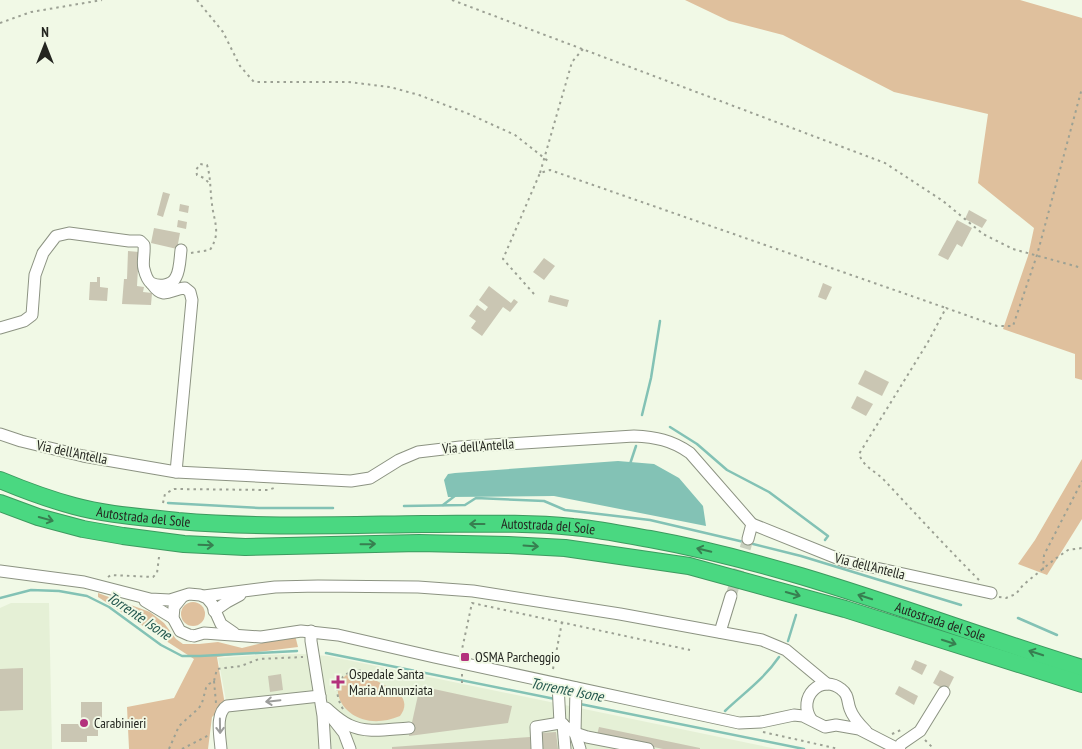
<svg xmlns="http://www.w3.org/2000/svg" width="1082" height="749" viewBox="0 0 1082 749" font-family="'PT Sans Narrow',sans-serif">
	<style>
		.built { fill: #e5f0d6 }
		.green { fill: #dfc09d }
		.water { fill: #83c2b5 }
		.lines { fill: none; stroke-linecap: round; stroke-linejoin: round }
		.stream { stroke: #83c2b5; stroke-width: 2.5 }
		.building { fill: #cac6b3 }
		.minor-tunnel { stroke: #c8cfbe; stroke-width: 11; stroke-dasharray: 11 5.5; stroke-linecap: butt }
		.minor-casing { stroke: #8c9382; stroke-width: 13 }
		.highway-casing { stroke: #3d9a5f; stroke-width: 18 }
		.path { stroke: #9ca194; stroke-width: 2; stroke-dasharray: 2.5 4; stroke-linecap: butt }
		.minor { stroke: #fff; stroke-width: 11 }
		.highway { stroke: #4ad881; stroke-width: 16 }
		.oneway { stroke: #377f50 }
		.oneway2 { stroke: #9c9d9b }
		.poi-dot { fill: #b3327c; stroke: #f1f9e6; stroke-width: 2 }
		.labels { text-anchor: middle; stroke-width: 4; stroke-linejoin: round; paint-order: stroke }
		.street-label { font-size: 14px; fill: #242620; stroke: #f1f9e6 }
		.poi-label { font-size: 14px; fill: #242620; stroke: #f1f9e6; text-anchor: start }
		.water-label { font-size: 15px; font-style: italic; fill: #23574e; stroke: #f1f9e6 }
	</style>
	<rect width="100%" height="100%" fill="#f1f9e6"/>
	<g class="built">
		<polygon points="11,603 49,603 52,749 0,749 0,608"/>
		<polygon points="302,654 328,656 777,749 222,749 227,706 218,658 259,655"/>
	</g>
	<g class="green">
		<polygon points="685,0 1020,0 1082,18 1082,380 1075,378 1075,354 1003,329 1028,256 1034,228 978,183 988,114 894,92 783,35 729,21"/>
		<polygon points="1082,459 1082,519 1047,575 1018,564 1035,540"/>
		<polygon points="98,593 150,612 164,623 176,639 183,644 199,644 218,642 242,648 295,635 298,647 217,657 225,705 212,717 208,749 129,749 127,707 174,698 194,659 98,597"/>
		<circle cx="193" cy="614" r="12"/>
		<path d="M356,672L364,674L399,693C406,701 406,708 400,716C345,739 317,678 356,672Z"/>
	</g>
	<polygon class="water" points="618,461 654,464 679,478 703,506 706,526 554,496 448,497 444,480 448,474 455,473"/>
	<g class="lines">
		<g class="stream">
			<polyline points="642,415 651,378 660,321"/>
			<polyline points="670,427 697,444 727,470 769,492 828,536 825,540"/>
			<polyline points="630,464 636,446"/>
			<polyline points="168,503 259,508 333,508"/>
			<polyline points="443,505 456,495"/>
			<polyline points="404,506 465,505 476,498 544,501 565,510 650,520 744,542"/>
			<polyline points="749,543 801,556 961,605"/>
			<polyline points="0,598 31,590 59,591 87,596 109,607 161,645 182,656 200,656 297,651"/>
			<polyline points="1018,618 1057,635"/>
			<polyline points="788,641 796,615"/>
			<polyline points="326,653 555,699"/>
			<polyline points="580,704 804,749"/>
			<path d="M725,711C744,693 764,679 779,657"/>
		</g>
	</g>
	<g class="building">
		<polygon points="163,192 170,194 163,217 157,215"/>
		<polygon points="180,204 189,206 188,213 179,211"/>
		<polygon points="969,210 987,220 982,228 965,219"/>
		<polygon points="178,220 187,222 186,229 177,227"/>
		<polygon points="957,220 972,228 962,247 957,244 948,260 938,255"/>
		<polygon points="154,228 180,233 177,249 151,243"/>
		<polygon points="128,251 139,252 137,286 144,287 143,292 152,293 151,305 122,304 124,279 127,279"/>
		<polygon points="544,258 555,266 544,280 533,272"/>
		<polygon points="97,277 100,277 100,287 108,288 107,301 89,300 90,282 97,282"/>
		<polygon points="823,283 832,287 826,300 818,297"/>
		<polygon points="489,286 511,303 514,299 518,302 510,312 503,307 482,336 471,328 476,321 469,316 477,305 485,311 488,307 479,300"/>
		<polygon points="550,295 569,300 567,307 548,302"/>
		<polygon points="865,370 889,382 882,396 858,384"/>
		<polygon points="857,396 873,404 866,416 851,408"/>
		<polygon points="915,660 927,665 922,675 911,669"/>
		<polygon points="23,668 23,710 0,711 0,669"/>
		<polygon points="940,670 954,677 947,691 933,683"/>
		<polygon points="281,674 283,690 270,692 268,676"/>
		<polygon points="420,686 512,706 508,723 409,736"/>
		<polygon points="899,686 918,696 914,705 895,694"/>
		<polygon points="81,702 102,702 102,721 98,721 98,736 87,736 87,742 61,742 61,724 81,724"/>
		<polygon points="599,727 700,748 700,749 663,749 597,735"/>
		<polygon points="556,732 558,749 543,749 541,733"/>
		<polygon points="530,737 531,749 392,749 392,747"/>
	</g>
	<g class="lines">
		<polyline class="minor-tunnel" points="731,596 748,539"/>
		<defs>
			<g id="minor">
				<path d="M152,284C164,301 170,289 185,288L190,292L192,300L176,472"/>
				<path d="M0,328L24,321L32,315L35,275L43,253L56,236L69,233L129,241H140L144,245C145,252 142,263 144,269C145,273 147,280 151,283C159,287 172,286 176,277C180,270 180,258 181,250"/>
				<path d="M0,434L21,441L83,456L176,472L351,481L370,478L399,460L418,452L460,447L634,436C655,437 672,440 690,453L752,524L844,561L991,593"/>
				<polyline points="748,539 752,524"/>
				<polyline points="0,571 84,582 150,599 170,600 189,594 200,595 207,598 212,604 221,624 234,633"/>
				<polyline points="204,596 275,587 318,586 418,587 473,591 620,614 762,640 786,650 827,684"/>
				<polyline points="182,597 174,607 173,618 180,631 189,635 194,636 204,633 261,637 301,631 338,635 434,657 739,723 761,722 794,715 803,716 825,727 836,725 859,729 898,749"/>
				<polyline points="145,601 173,618"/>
				<polyline points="214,611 227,602 240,595"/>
				<polyline points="311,631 311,641 323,716 325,749"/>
				<polyline points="720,632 731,596"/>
				<polyline points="558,684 560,723 575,733 587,737 648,749"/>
				<polyline points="576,688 575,733 580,749"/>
				<path d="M326,708C333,714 340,721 349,725C367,734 389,729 409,728"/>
				<polyline points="333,719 344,733 350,749"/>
				<path d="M811,719C797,698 821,673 841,689C849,695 847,701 850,709C853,718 860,725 866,731"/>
				<polyline points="563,724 565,749"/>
				<path d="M221,749C220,736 215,713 227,706L320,696"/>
				<polyline points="537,749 536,727 560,723"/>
				<polyline points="899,749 901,744 920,731 944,692"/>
			</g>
			<g id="highway">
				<path id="s1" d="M0,480C24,490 48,499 74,506C107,515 143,517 178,521C260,528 341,525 423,524C473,524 523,522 573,527C599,529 625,535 650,539C798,566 939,624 1082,668"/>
				<polyline points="0,503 38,517 83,529 123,536 184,544 245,547 419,543 508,545 565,548 689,566 845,609 1082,684"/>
			</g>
		</defs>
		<use href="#minor" class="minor-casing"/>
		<use href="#highway" class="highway-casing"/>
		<g class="path">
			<polyline points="197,0 223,32 240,66 254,82 348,82 390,87 419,95 469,114 515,135 548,161"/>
			<polyline points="452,0 885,163 943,201 983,234 1013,249 1082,268"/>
			<polyline points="0,23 31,12 102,0"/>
			<polyline points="540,173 572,62 583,49"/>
			<path d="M191,253L210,250C213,245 215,241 216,235C217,224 213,215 212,204C210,191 211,178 207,165L200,164L196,170L197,175L204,178L210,184"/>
			<polyline points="534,294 503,259 540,173 550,170 946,308"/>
			<polyline points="163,503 165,494 174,489 268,490 274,488"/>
			<polyline points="1043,570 1044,555 1082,481"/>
			<polyline points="108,577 111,575 153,577 157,573 159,557"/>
			<path d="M979,580C947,548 916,514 885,481C876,471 864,468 859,454L928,342L946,308L997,326H1013L1037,255L1082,88"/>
			<polyline points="999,597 1006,598 1016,594 1023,585 1055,559 1068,550 1082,548"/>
			<polyline points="461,654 472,603 690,650"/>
			<polyline points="553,669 562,622"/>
			<polyline points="462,674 462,686"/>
			<polyline points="214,681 216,703"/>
			<path d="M343,709C330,687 340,668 366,671"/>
			<polyline points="763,732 839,749"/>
			<polyline points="892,734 903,729"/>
			<polyline points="925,740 934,749"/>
			<polyline points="169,749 179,726 199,708 202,703 206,688 209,684 214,681 217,669 241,666 259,659 303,657"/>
			<polyline points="182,749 209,735"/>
		</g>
		<use href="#minor" class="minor"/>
		<use href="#highway" class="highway"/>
	</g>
	<defs><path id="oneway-shaft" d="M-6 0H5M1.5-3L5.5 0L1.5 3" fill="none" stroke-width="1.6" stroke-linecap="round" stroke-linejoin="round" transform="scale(1.25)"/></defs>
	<g class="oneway">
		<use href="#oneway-shaft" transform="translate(46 519) rotate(15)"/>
		<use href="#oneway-shaft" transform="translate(477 524) rotate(-180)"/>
		<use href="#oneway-shaft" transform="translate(368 544) rotate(-1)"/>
		<use href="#oneway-shaft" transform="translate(206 545) rotate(2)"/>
		<use href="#oneway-shaft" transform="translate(531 546) rotate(4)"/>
		<use href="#oneway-shaft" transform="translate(704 550) rotate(-166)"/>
		<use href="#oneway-shaft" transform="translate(793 594) rotate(16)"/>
		<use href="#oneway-shaft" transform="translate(865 597) rotate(-162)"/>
		<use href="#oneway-shaft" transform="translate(949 642) rotate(18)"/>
		<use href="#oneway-shaft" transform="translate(1036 653) rotate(-162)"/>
	</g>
	<g class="oneway2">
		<use href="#oneway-shaft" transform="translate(273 701) rotate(174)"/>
		<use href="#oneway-shaft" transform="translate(220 726) rotate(89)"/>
	</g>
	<g class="poi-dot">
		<rect x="460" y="652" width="10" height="10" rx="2.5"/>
		<path d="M335.5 674.5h5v5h5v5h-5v5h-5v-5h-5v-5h5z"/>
		<circle cx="84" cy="723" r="5"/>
	</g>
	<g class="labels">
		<g class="street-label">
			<text transform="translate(478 446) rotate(-4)" y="5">Via dell'Antella</text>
			<text transform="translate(72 452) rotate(12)" y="5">Via dell'Antella</text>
			<text dy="5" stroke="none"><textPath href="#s1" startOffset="149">Autostrada del Sole</textPath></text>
			<text dy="5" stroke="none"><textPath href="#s1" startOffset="554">Autostrada del Sole</textPath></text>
			<text transform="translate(870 566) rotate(14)" y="5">Via dell'Antella</text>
			<text dy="5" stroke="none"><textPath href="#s1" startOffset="959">Autostrada del Sole</textPath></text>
		</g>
		<g class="poi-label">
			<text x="475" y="662">OSMA Parcheggio</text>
			<text x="349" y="679">Ospedale Santa<tspan x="349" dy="16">Maria Annunziata</tspan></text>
			<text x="94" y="728">Carabinieri</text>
		</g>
		<g class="water-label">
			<text transform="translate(139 616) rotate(34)" y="5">Torrente Isone</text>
			<text transform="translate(567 690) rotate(11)" y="5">Torrente Isone</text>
		</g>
	</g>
	<g transform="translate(45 45)" stroke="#f1f9e6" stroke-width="4" paint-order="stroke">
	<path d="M0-4L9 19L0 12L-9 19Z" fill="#242620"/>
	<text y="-8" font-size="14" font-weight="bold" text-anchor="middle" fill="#242620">N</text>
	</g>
</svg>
